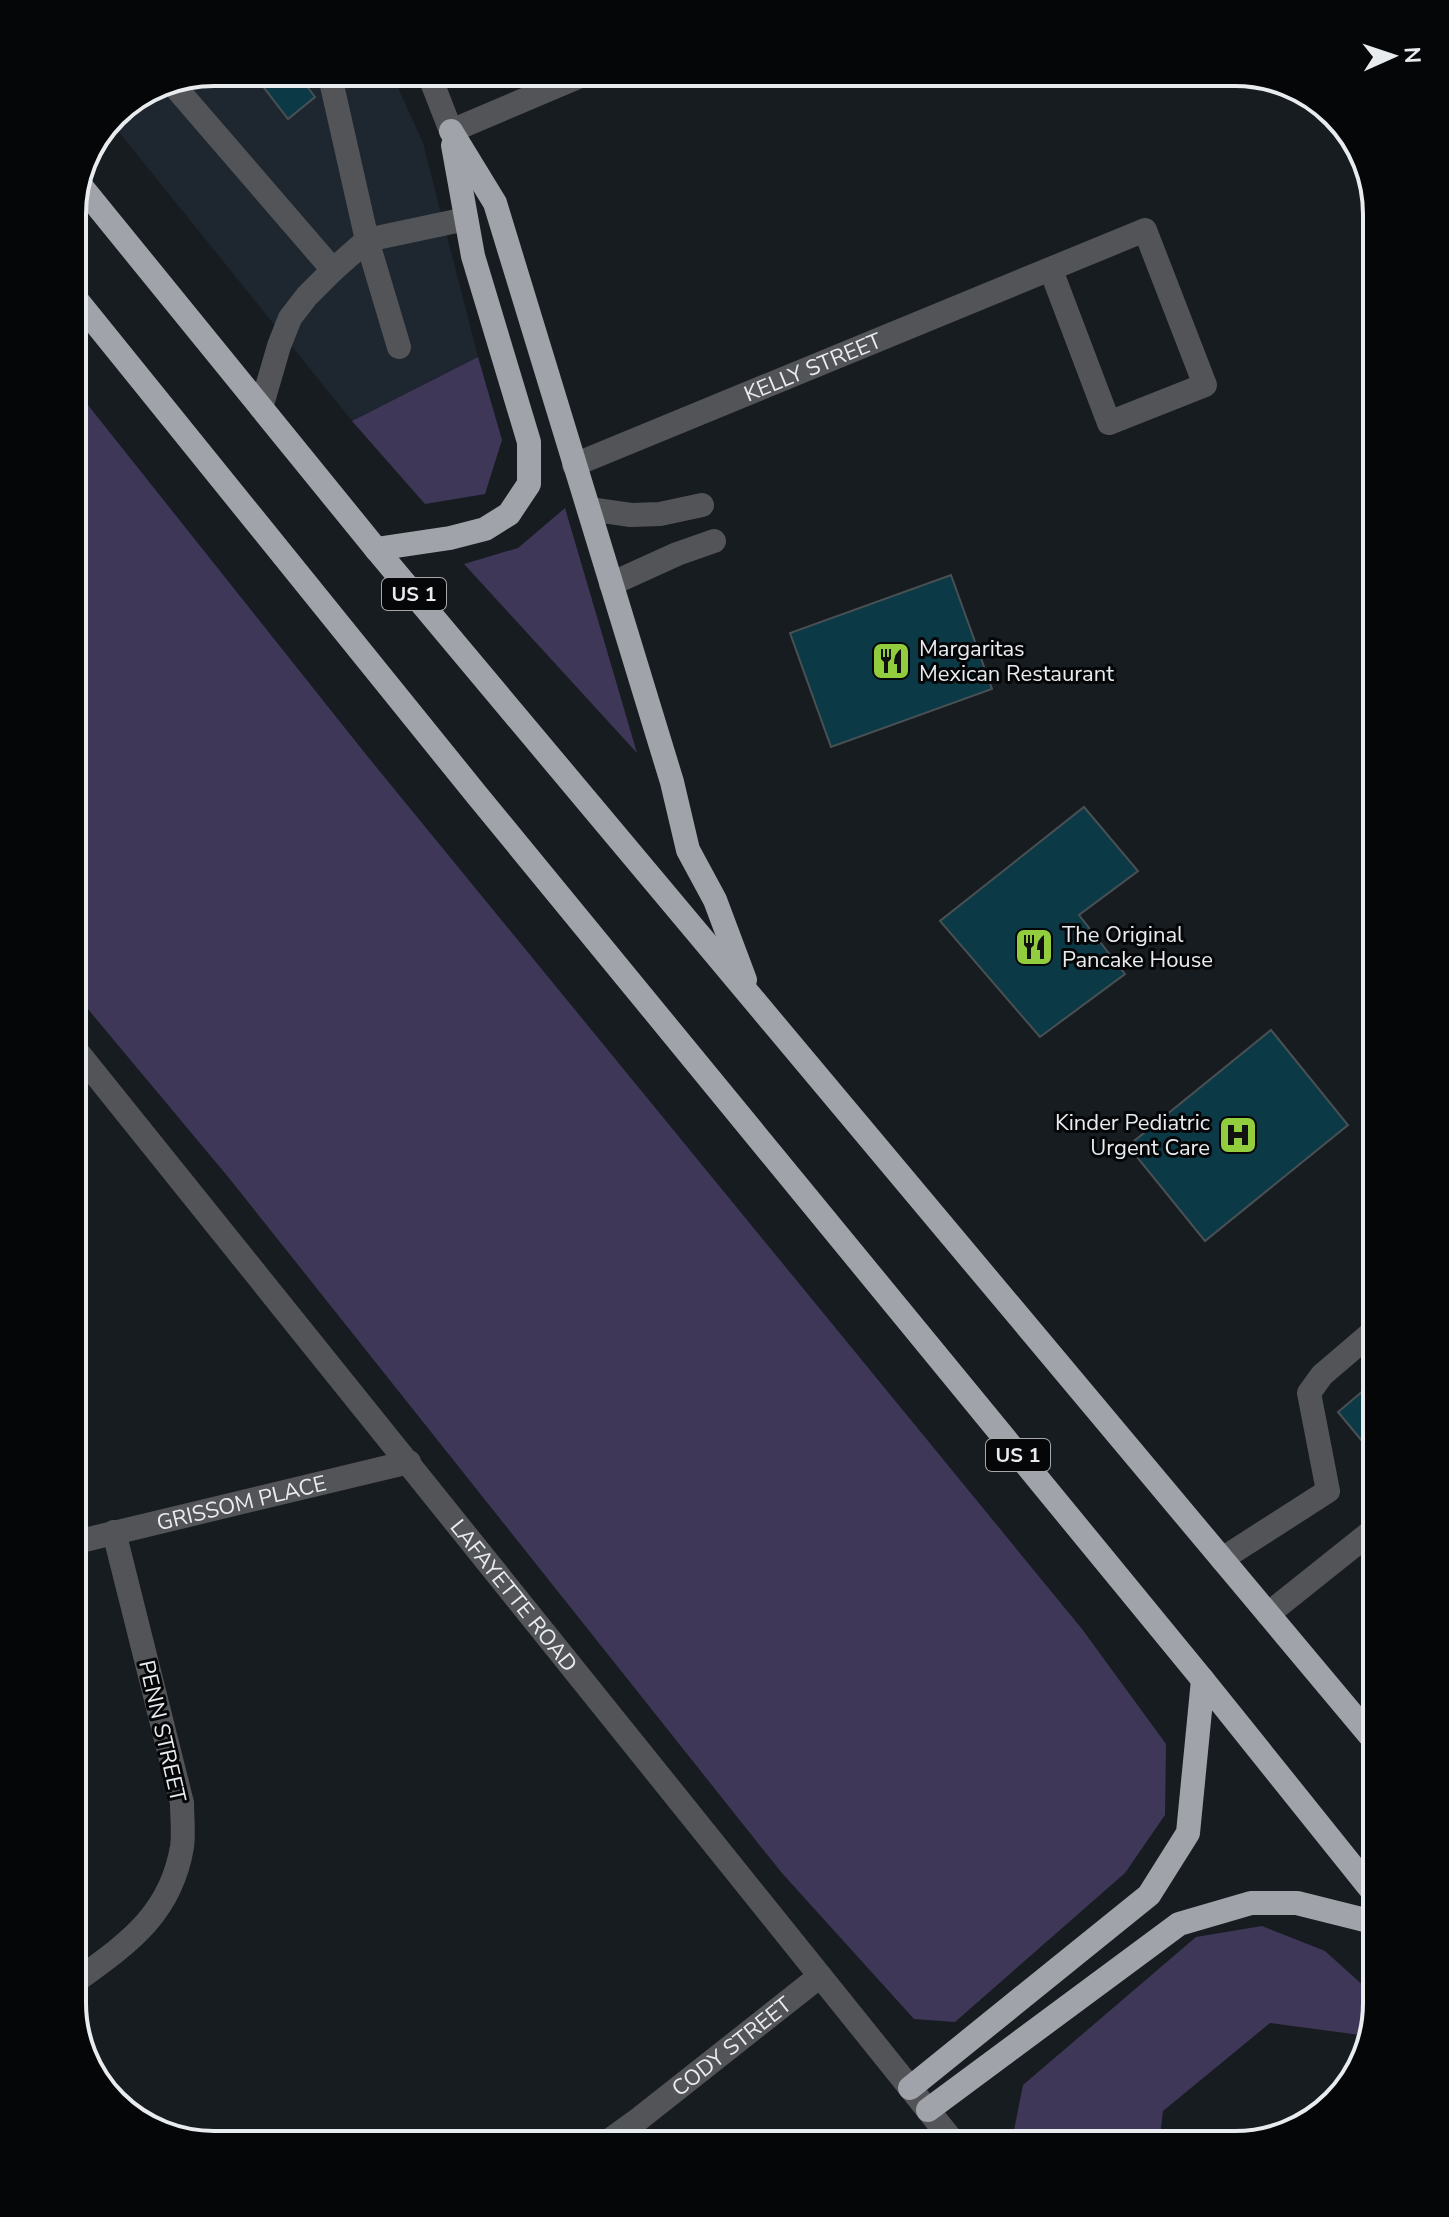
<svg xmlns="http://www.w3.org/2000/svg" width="1449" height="2217" viewBox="0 0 1449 2217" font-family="'Nunito Sans',sans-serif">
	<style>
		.built { fill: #1e2730 }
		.green { fill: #3e3758 }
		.building { fill: #0c3946; stroke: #495053; stroke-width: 2 }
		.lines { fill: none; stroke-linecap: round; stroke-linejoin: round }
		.minor { stroke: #535457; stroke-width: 24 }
		.highway { stroke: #a1a3aa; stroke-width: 24 }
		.labels { text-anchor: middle; stroke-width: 6; stroke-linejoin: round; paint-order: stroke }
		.shield { fill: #050608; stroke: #a5a7aa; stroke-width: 2 }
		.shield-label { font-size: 20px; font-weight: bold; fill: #e9ecef }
		.street-label { font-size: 22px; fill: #e9ecef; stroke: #050608 }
		.poi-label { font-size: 22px; fill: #e9ecef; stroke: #050608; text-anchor: start }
		.rim { fill: none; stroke: #e9ecef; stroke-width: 4 }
	</style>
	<rect width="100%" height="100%" fill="#171c20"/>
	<polygon class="built" points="214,72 391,72 423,143 478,357 352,421 110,121 114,113 160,83"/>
	<g class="green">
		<polygon points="478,357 502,440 485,494 425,504 352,421"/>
		<polygon points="72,385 368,757 1082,1629 1166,1744 1165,1815 1125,1873 955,2022 914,2019 781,1872 229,1178 72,990"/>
		<polygon points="565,508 637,753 464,564 518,548"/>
		<polygon points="1262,1926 1325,1951 1377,1998 1368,2036 1270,2023 1163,2111 1159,2145 1011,2145 1023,2085 1196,1937"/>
	</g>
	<g class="building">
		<polygon points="214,72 234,72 208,84 203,74"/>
		<polygon points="252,72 296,72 315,97 288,119"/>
		<polygon points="951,575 992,689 831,747 790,633"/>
		<polygon points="1084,807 1138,871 1079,915 1125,974 1040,1037 940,921"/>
		<polygon points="1271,1030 1348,1125 1205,1241 1128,1146"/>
		<polygon points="1377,1379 1377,1459 1338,1412"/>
	</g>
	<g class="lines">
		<g class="minor">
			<polyline points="329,72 367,240 399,347"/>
			<polyline points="428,72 451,131 590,72"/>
			<polyline points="170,81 333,270"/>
			<polyline points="261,408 279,346 290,318 307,296 333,270 367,240 466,219"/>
			<path id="s1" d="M574,465L1145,230L1205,385L1109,423L1051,270"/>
			<polyline points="589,509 631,515 660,514 702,505"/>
			<polyline points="611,584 677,554 714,541"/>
			<path id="s2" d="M72,1045L956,2145"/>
			<path id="s3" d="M72,1543L409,1462"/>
			<polyline points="1222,1559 1328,1491 1309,1393 1322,1375 1377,1328"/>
			<polyline points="1268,1614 1377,1527"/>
			<path d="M72,1984C125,1945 170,1917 182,1847C184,1833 182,1817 182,1803L114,1532"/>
			<path id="s4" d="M603,2145L639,2119L820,1976"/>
		</g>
		<g class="highway">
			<polyline points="451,131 495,203 672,782 688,850 715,900 745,980"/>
			<polyline points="81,186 376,549 1377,1744"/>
			<polyline points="72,294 476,794 1203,1680 1377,1897"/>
			<polyline points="376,549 450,538 485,529 509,514 529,484 529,442 473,256 453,145"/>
			<polyline points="910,2088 1149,1895 1188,1833 1203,1680"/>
			<polyline points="928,2110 1179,1924 1251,1903 1297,1903 1377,1923"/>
		</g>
	</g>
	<defs>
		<symbol id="restaurant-square" viewBox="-11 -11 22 22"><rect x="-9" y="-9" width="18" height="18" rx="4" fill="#92cd3e" stroke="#050608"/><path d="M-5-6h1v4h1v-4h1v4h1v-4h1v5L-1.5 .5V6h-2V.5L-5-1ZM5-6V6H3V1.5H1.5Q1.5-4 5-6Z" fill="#111"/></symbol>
		<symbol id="hospital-square" viewBox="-11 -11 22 22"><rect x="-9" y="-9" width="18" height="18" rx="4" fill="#92cd3e" stroke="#050608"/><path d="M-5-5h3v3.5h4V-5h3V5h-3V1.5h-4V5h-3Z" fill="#111"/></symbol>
	</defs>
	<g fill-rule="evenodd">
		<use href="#restaurant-square" x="869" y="639" width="44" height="44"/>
		<use href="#restaurant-square" x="1012" y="925" width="44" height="44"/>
		<use href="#hospital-square" x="1216" y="1113" width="44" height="44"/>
	</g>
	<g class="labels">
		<g class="shield">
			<rect x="382" y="578" width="64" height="32" rx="6"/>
			<rect x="986" y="1439" width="64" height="32" rx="6"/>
		</g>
		<g class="shield-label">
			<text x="414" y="601">US 1</text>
			<text x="1018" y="1462">US 1</text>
		</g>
		<g class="street-label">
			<text dy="8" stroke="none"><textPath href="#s1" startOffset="258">KELLY STREET</textPath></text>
			<text dy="8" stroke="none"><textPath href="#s3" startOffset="174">GRISSOM PLACE</textPath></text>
			<text dy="8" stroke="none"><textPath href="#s2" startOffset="706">LAFAYETTE ROAD</textPath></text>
			<text transform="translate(163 1731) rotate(77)" y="8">PENN STREET</text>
			<text dy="8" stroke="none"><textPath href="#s4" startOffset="162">CODY STREET</textPath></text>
		</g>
		<g class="poi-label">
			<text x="919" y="656">Margaritas<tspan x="919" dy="25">Mexican Restaurant</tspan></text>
			<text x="1062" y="942">The Original<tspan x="1062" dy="25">Pancake House</tspan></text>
			<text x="1210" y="1130" text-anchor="end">Kinder Pediatric<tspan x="1210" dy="25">Urgent Care</tspan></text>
		</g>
	</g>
	<path d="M0 0H1449V2217H0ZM214 86H1235A128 128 0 0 1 1363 214V2003A128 128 0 0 1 1235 2131H214A128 128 0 0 1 86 2003V214A128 128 0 0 1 214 86Z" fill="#050608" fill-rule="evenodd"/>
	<path class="rim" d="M214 86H1235A128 128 0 0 1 1363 214V2003A128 128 0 0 1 1235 2131H214A128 128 0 0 1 86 2003V214A128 128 0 0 1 214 86Z"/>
	<g transform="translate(1393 56) rotate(87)" stroke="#050608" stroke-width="6" paint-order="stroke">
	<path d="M0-6L14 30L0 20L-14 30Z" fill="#e9ecef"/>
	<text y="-12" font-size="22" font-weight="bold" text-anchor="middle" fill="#e9ecef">N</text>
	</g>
</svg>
